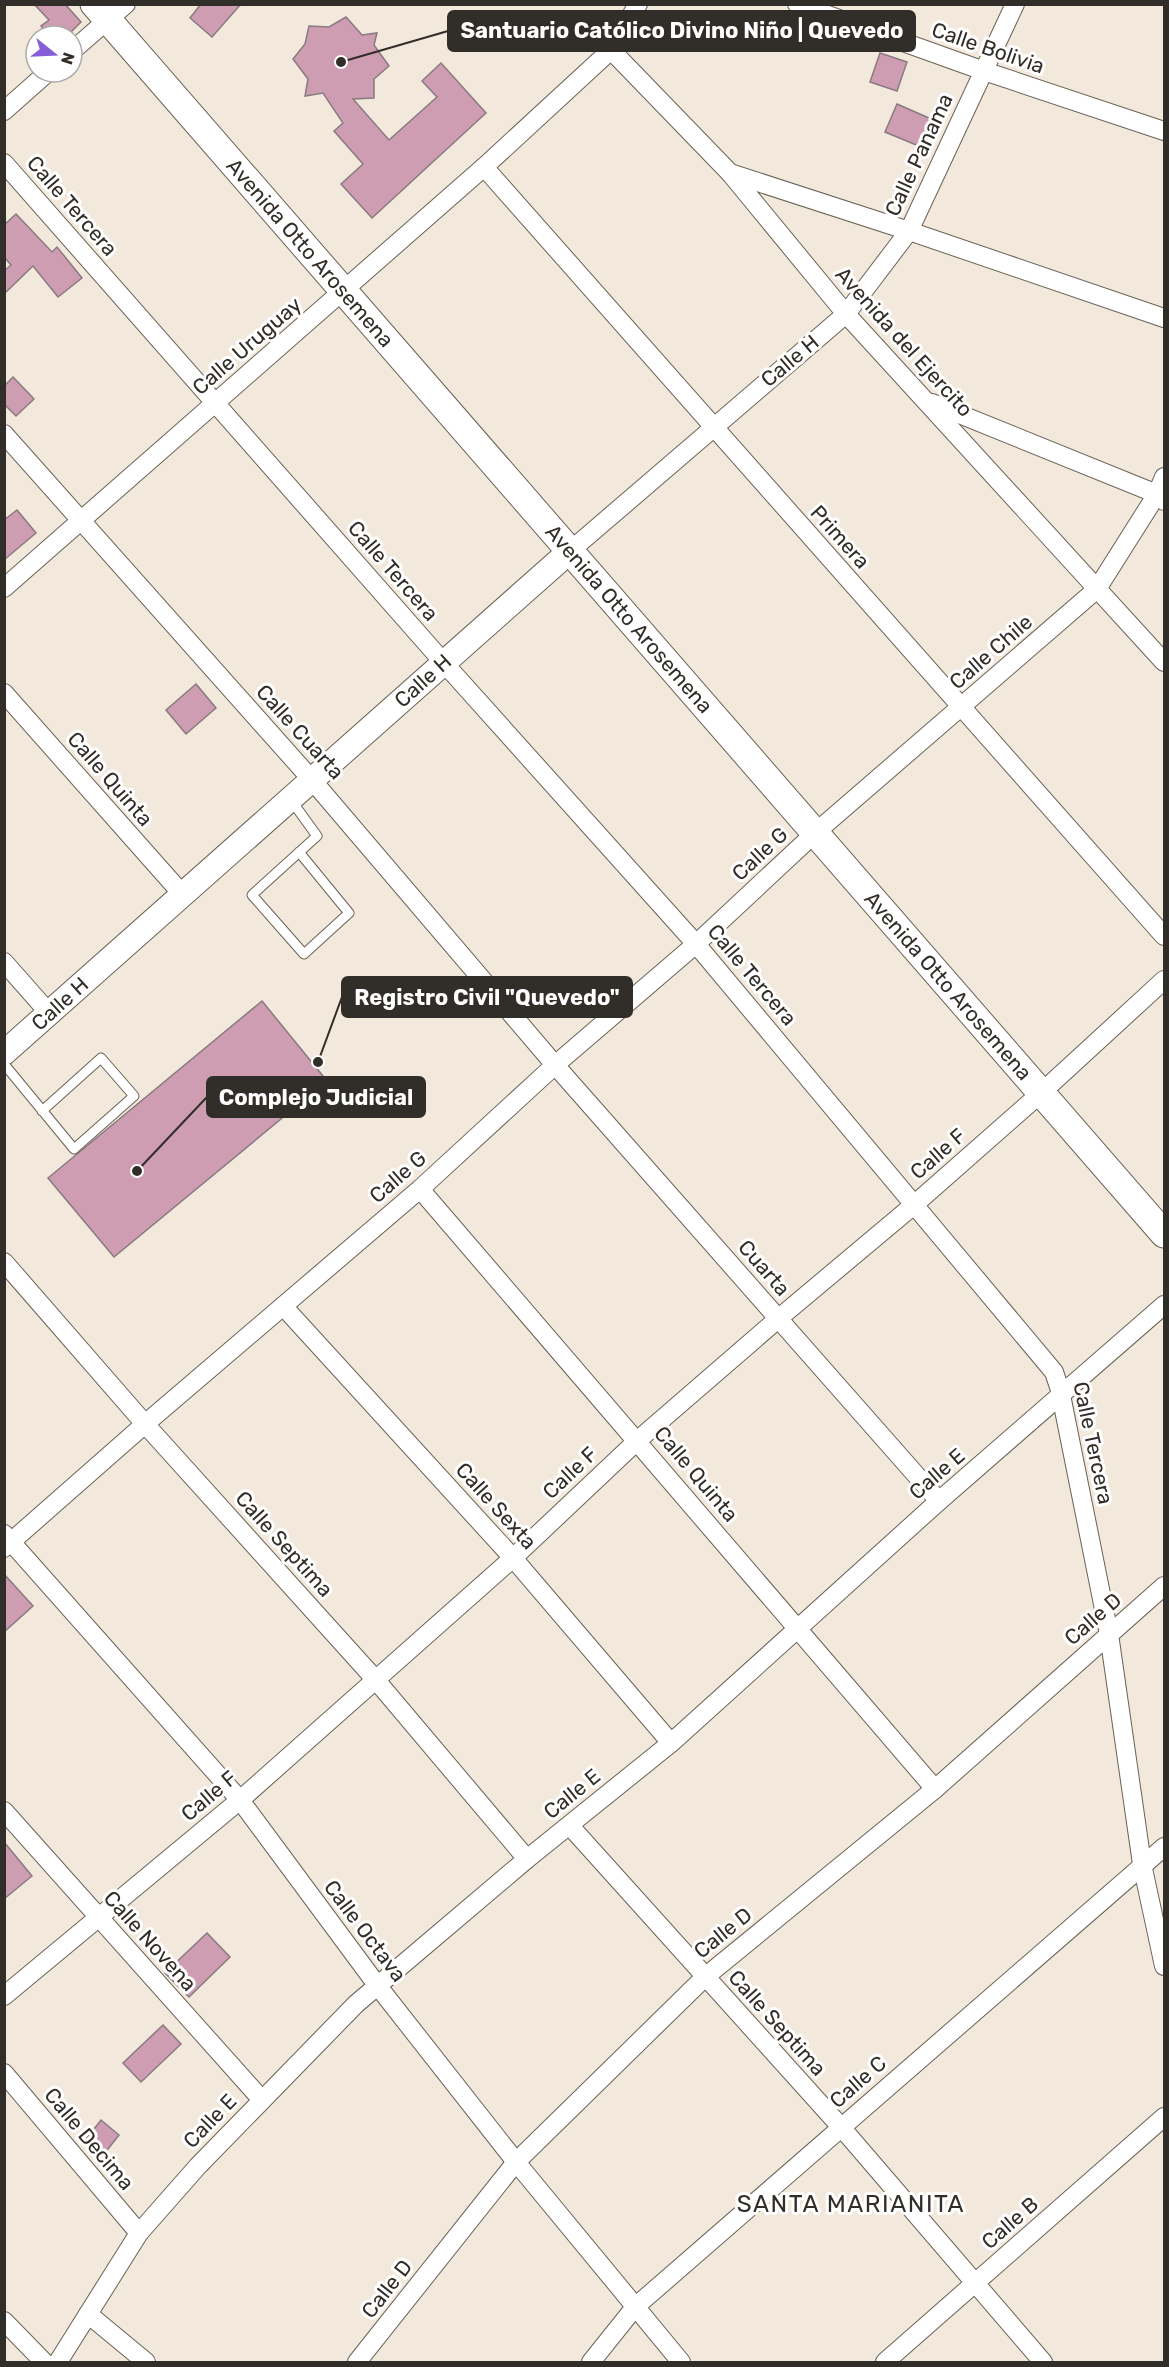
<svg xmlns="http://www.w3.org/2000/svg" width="1169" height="2367" viewBox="0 0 1169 2367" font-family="Rubik,sans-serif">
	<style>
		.building { fill: #ce9db2; stroke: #897a80; stroke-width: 1.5 }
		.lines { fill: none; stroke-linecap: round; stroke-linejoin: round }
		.service-casing { stroke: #6a6256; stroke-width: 11 }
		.minor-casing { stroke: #6a6256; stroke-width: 20 }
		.tertiary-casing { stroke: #6a6256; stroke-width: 26 }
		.secondary-casing { stroke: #6a6256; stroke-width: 29 }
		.service { stroke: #fff; stroke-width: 9 }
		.minor { stroke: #fff; stroke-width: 18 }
		.tertiary { stroke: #fff; stroke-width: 24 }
		.secondary { stroke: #fff; stroke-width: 27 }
		.labels { text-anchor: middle; stroke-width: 6; stroke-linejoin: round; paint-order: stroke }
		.street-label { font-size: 21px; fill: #312d28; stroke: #fff }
		.quarter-label { font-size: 24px; letter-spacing: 1.5px; fill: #312d28; stroke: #fff }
		.leader { fill: none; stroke: #312d28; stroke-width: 2 }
		.callout-dot { fill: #312d28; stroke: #fff; stroke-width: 2 }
		.callout { fill: #312d28; stroke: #312d28; stroke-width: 2 }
		.callout-label { font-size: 22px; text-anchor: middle; font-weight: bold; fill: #fff }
	</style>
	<rect width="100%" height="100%" fill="#f2e8db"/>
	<g class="building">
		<polygon points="34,4 65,4 81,22 67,36 49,36 41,26 49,20"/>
		<polygon points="201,4 241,4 212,37 190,18"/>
		<polygon points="346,17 362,35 377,33 374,45 389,66 374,79 374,98 353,99 389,140 437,97 422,81 441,63 486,113 372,218 341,184 363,164 334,131 343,123 323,93 305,96 308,79 293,59 305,44 309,26 329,27"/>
		<polygon points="880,53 907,62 897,91 870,82"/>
		<polygon points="897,104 938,122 926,149 885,132"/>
		<polygon points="16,214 52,252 57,247 82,278 58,297 33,266 4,294 4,271 11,265 4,257 4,225"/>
		<polygon points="13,377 34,399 16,416 4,404 4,386"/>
		<polygon points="17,510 36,533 4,560 4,520"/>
		<polygon points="196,684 216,708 186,734 166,710"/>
		<polygon points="262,1001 327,1081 114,1257 48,1178"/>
		<polygon points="4,1574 33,1606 4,1632"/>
		<polygon points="4,1842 32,1876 4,1899"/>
		<polygon points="207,1933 230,1957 189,1997 165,1973"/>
		<polygon points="163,2025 181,2044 141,2082 123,2063"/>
		<polygon points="101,2120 119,2135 101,2158 83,2143"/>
	</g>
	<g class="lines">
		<defs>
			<g id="service">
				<polyline points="291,800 317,836 252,895 304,954 349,913 299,852"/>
				<polyline points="4,1064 74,1149 134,1096 101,1058 42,1111"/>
			</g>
			<g id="minor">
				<polyline points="797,4 984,71 1164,131"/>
				<polyline points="611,50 730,173 846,314 1164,662"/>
				<polyline points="72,51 126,4"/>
				<polyline points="4,111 48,72"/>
				<polyline points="4,163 444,663 696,944 1054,1372 1060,1390 1109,1634 1142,1864 1164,1966"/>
				<polyline points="484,167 1164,936"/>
				<polyline points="730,173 909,231 1164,318"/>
				<polyline points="932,403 1157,494 1164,501"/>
				<polyline points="4,434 312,780 555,1065 939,1501"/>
				<polyline points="570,551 846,314 909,231 1015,4"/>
				<polyline points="4,588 484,167 611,50 638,4"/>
				<polyline points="4,693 183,895"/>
				<polyline points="4,962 49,1013"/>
				<polyline points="420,1189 935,1789"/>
				<polyline points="4,1262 145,1424 375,1679 527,1859"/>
				<polyline points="283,1306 513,1558 671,1743"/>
				<polyline points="4,1534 240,1800 377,1985 516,2162 681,2362"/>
				<polyline points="4,1548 145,1424 420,1189 555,1065 696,944 815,833 1097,589 1157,494 1164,477"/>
				<polyline points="4,1811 262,2100"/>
				<polyline points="570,1826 841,2127 1043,2362"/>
				<polyline points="4,1996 240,1800 513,1558 638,1440 779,1318 915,1204 1041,1093 1164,980"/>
				<polyline points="4,2073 139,2233"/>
				<polyline points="88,2314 146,2362"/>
				<polyline points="4,2321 44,2362"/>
				<polyline points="58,2362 139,2233 198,2166 356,2004 527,1859 671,1743 939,1501 1164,1305"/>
				<polyline points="357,2362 516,2162 705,1977 935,1789 1164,1586"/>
				<polyline points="591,2362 635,2307 1164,1847"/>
				<polyline points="885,2362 1164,2117"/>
			</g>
			<polyline id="tertiary" points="4,1053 570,551"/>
			<polyline id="secondary" points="94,4 1164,1234"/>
		</defs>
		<use href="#service" class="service-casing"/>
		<use href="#minor" class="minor-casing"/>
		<use href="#tertiary" class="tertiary-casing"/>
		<use href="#secondary" class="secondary-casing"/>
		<use href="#service" class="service"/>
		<use href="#minor" class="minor"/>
		<use href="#tertiary" class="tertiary"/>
		<use href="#secondary" class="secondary"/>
	</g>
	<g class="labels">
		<g class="street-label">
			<text transform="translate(988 48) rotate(19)" y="7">Calle Bolivia</text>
			<text transform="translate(919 155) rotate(-65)" y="7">Calle Panama</text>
			<text transform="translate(72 206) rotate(49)" y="7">Calle Tercera</text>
			<text transform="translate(310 253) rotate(49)" y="7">Avenida Otto Arosemena</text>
			<text transform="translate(904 342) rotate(48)" y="7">Avenida del Ejercito</text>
			<text transform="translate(247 346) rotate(-41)" y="7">Calle Uruguay</text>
			<text transform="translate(790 361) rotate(-40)" y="7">Calle H</text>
			<text transform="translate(840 537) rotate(48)" y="7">Primera</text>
			<text transform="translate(393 571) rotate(49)" y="7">Calle Tercera</text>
			<text transform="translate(629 619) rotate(49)" y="7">Avenida Otto Arosemena</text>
			<text transform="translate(991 652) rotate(-41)" y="7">Calle Chile</text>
			<text transform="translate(423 681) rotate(-42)" y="7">Calle H</text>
			<text transform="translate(300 732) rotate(48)" y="7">Calle Cuarta</text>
			<text transform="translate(110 779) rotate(49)" y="7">Calle Quinta</text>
			<text transform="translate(760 854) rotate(-43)" y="7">Calle G</text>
			<text transform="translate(752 975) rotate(50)" y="7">Calle Tercera</text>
			<text transform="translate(948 986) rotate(49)" y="7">Avenida Otto Arosemena</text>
			<text transform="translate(60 1004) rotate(-42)" y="7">Calle H</text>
			<text transform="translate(938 1154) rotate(-41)" y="7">Calle F</text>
			<text transform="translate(398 1177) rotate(-41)" y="7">Calle G</text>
			<text transform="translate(764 1268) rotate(49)" y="7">Cuarta</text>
			<text transform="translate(1093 1443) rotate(78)" y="7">Calle Tercera</text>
			<text transform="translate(570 1473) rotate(-43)" y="7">Calle F</text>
			<text transform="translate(696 1474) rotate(50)" y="7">Calle Quinta</text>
			<text transform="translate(937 1474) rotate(-41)" y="7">Calle E</text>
			<text transform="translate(496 1506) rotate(48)" y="7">Calle Sexta</text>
			<text transform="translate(284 1544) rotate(48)" y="7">Calle Septima</text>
			<text transform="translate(1093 1619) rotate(-41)" y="7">Calle D</text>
			<text transform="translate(572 1794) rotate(-39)" y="7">Calle E</text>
			<text transform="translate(209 1796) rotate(-40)" y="7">Calle F</text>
			<text transform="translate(365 1931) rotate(53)" y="7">Calle Octava</text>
			<text transform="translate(723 1933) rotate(-39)" y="7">Calle D</text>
			<text transform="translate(150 1941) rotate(48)" y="7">Calle Novena</text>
			<text transform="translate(777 2023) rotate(48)" y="7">Calle Septima</text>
			<text transform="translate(858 2082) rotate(-41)" y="7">Calle C</text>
			<text transform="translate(210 2121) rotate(-46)" y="7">Calle E</text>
			<text transform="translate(89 2139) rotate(50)" y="7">Calle Decima</text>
			<text transform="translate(1010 2223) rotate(-41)" y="7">Calle B</text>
			<text transform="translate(387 2289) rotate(-52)" y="7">Calle D</text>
		</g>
		<g class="quarter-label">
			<text x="851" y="2212">SANTA MARIANITA</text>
		</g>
	</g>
	<path class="leader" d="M341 62L448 31M318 1062L342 997M137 1171L207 1097"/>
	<g class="callout-dot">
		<circle cx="341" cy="62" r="6"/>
		<circle cx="318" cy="1062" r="6"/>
		<circle cx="137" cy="1171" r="6"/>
	</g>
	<g class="callout">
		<rect x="448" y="11" width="467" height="40" rx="6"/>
		<rect x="342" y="977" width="290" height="40" rx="6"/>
		<rect x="207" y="1077" width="218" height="40" rx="6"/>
	</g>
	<g class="callout-label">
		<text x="682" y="38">Santuario Católico Divino Niño | Quevedo</text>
		<text x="487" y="1005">Registro Civil "Quevedo"</text>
		<text x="316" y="1105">Complejo Judicial</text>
	</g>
	<rect width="1169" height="2367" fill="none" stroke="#312d28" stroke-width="12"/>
	<g transform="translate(54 54) rotate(108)"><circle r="28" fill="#ffffff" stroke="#adaba9" stroke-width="1.5"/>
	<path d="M0-4.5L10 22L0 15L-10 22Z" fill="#875dd7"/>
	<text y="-9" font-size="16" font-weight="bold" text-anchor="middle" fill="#312d28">N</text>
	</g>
</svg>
